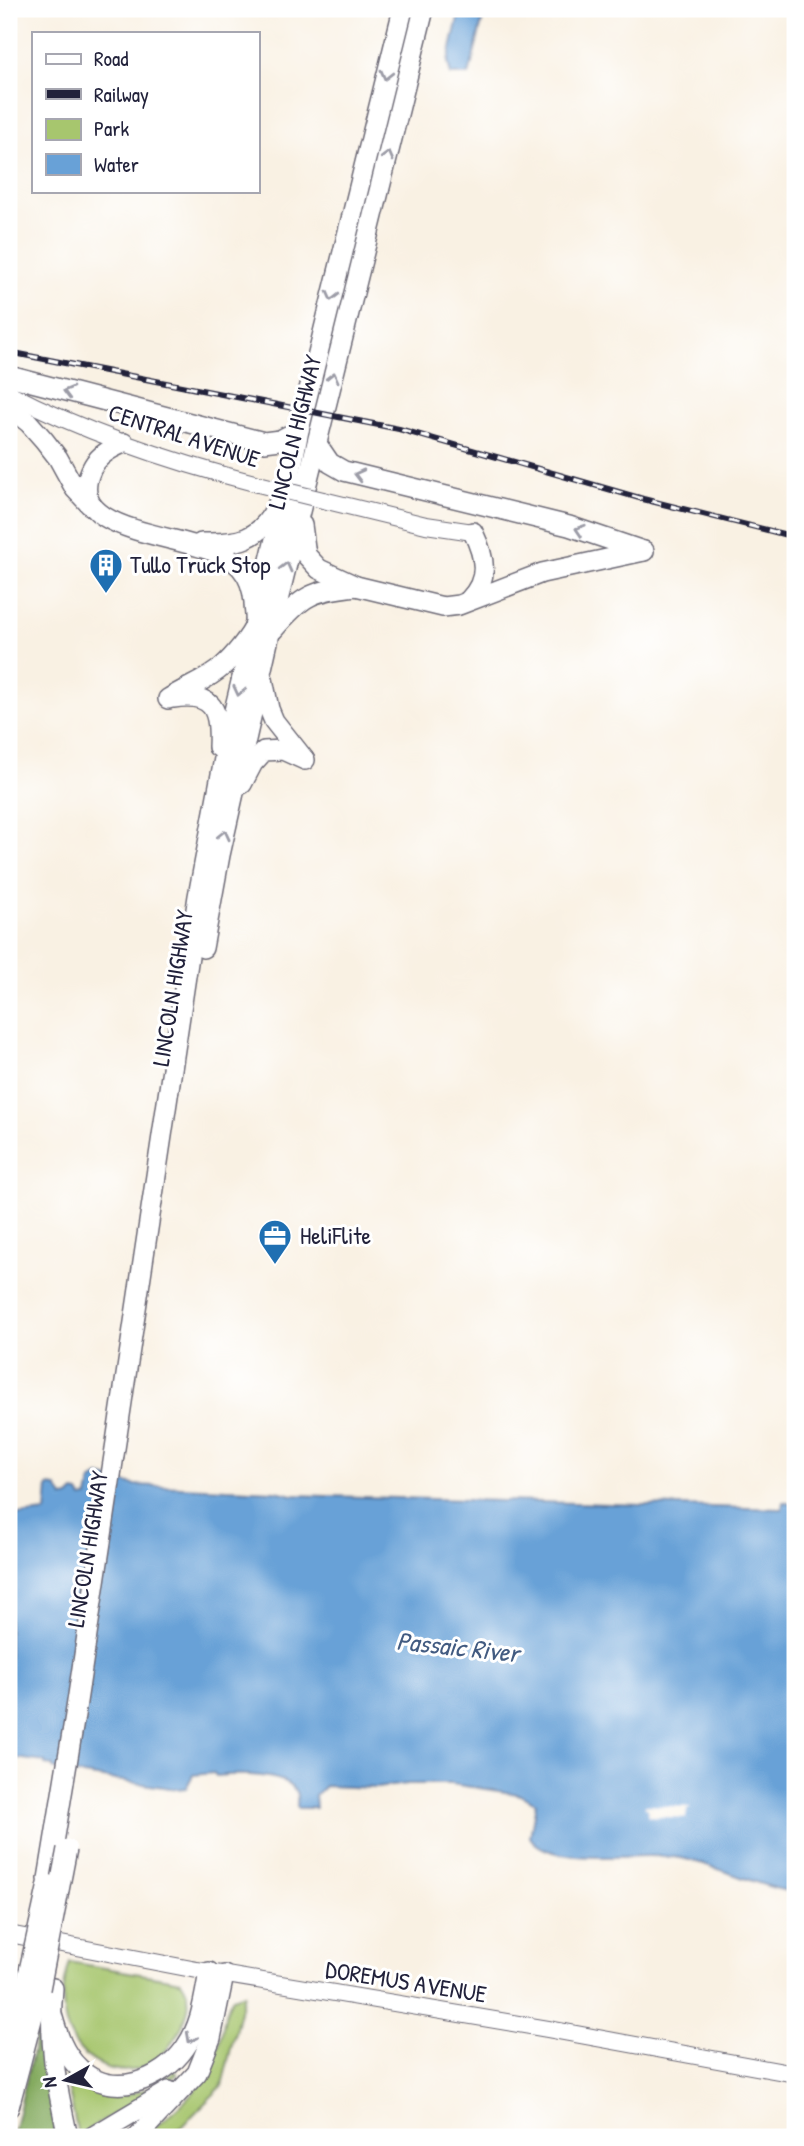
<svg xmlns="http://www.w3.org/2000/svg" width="804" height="2146" viewBox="0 0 804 2146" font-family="'Patrick Hand',sans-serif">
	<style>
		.green { fill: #a7c66e; stroke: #647454; stroke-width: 2 }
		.forest { fill: #85ab61; stroke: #54664e; stroke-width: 2 }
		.water { fill: #68a1d7; stroke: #456289; stroke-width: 2 }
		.pier { fill: #f9f1e3 }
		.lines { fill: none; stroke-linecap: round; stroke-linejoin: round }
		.secondary-casing { stroke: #6d6a76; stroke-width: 18 }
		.highway-casing { stroke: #6d6a76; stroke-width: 22 }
		.secondary { stroke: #fff; stroke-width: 16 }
		.highway { stroke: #fff; stroke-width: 19 }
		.rail-casing { stroke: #22223b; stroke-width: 6 }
		.rail { stroke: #fff; stroke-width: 3.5; stroke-dasharray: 10; stroke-linecap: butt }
		.secondary-bridge-casing { stroke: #6d6a76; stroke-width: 18; stroke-linecap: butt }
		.highway-bridge-casing { stroke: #6d6a76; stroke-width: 22; stroke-linecap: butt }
		.secondary-bridge { stroke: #fff; stroke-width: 16 }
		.highway-bridge { stroke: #fff; stroke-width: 19 }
		.oneway { stroke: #9c9ca7 }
		.labels { text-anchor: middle; stroke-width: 6; stroke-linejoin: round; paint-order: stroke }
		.street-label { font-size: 24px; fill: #22223b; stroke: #fff }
		.poi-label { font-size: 24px; fill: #22223b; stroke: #fff; text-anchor: start }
		.water-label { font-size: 26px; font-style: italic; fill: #425b81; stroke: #fff }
	</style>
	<rect width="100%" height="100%" fill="#fff"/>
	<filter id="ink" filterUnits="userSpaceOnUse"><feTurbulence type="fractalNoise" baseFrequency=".0143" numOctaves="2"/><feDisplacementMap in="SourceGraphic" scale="14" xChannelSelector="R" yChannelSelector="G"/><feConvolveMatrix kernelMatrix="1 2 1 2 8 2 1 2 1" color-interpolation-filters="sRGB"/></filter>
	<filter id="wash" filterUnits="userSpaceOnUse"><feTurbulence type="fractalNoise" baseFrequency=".00686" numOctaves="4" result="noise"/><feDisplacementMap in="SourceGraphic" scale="28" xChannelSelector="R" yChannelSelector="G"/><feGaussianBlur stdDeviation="1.57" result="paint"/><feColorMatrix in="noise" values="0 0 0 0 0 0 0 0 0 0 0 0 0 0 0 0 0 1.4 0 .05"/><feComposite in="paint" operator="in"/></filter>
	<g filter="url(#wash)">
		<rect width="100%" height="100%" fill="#f9f1e3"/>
		<g class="green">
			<path d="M70,1962L181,1981C192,1996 190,2010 182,2026C175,2039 165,2055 152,2063C119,2082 82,2063 68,2030C60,2009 63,1983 70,1962Z"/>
			<path d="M244,1994L222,2086L171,2137H146L148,2133C181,2106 207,2087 219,2045C224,2029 223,2013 232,1998Z"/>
			<polygon points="63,2061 82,2082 104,2092 127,2095 152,2087 174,2071 177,2075 78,2136"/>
		</g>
		<polygon class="forest" points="39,2024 61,2137 13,2137"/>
		<g class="water">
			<polygon points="460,9 485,9 469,75 451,75 448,62"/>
			<path d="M99,1476L134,1485L276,1491L293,1495L782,1509L783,1502L795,1505V1885L792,1896L787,1891C752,1884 720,1867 685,1859C674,1856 659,1856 648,1856C621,1856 545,1864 530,1837L536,1803L518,1794L451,1784H408L376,1788L325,1786L315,1796L316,1808H297C297,1804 298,1796 296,1792C287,1772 234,1774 216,1776L214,1773L193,1775L186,1788L176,1789L63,1772L53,1768V1766L45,1765V1762L16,1758L15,1760L9,1759V1516L46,1512L48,1486L56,1487L64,1498L69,1497L74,1492L79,1493L82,1498L88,1497L91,1481Z"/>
		</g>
		<polygon class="pier" points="644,1805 690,1807 690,1809 687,1810 686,1818 648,1816 648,1810"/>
	</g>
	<g filter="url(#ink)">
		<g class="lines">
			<defs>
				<g id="secondary">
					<path d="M9,393C88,434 172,462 258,484"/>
					<polyline points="323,500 426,525 473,532"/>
					<polyline points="9,1934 197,1970 548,2029 795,2074"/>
				</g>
				<g id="highway">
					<polyline points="9,376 264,442 280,440 299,430"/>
					<polyline points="9,407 29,423 44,440 58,458 75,489 90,505"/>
					<path d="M124,443C111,448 97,456 91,470C59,542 209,530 241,568C249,577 253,591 254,602C254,609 256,618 255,624C252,635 232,658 223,666C207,681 186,687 168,699"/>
					<polyline points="317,444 330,463 344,471 569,526 643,551"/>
					<polyline points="302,525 306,555 319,569 356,586 443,607 459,605 542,573 644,551"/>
					<path d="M201,543C238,544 260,541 277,505"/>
					<path d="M469,600C490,579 485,557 473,532"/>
					<path d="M273,630C303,595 311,591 356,586"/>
					<polyline points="263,679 269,709 274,721 304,759"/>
					<path d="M173,698C214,692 220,710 218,747"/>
					<polyline points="242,784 253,763 264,751 283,750 305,760"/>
					<polyline points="203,948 220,855 270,633 424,9"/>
					<polyline points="48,1879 75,1715 198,896 229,732 290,476 299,430 403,9"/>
					<path d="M53,1988C48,2044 56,2083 68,2137"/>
					<path d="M51,2011C57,2032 62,2052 79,2068C111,2100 162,2081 185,2048C201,2026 204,1999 209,1972"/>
					<polyline points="9,2054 26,1984"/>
					<polyline points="9,2107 40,1989"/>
					<polyline points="92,2137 169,2091"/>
					<polyline points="137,2137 197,2073 211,2038 224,1975"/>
				</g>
			</defs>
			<use href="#secondary" class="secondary-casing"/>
			<use href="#highway" class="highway-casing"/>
			<use href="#secondary" class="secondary"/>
			<use href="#highway" class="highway"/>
			<defs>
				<polyline id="rail" points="9,352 399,429 643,499 795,537"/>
			</defs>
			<use href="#rail" class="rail-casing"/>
			<use href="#rail" class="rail"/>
			<defs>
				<polyline id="secondary-bridge" points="258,484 323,500"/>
				<g id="highway-bridge">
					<polyline points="26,1984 48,1884"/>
					<polyline points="40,1989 67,1849"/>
				</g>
			</defs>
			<use href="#secondary-bridge" class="secondary-bridge-casing"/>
			<use href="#highway-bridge" class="highway-bridge-casing"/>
			<use href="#secondary-bridge" class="secondary-bridge"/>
			<use href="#highway-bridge" class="highway-bridge"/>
		</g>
		<defs><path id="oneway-chevron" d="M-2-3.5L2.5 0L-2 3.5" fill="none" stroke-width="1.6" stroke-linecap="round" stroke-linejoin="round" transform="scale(1.75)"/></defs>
		<g class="oneway">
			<use href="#oneway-chevron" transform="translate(386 75) rotate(104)"/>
			<use href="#oneway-chevron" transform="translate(388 156) rotate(-76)"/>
			<use href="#oneway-chevron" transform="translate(332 296) rotate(104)"/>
			<use href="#oneway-chevron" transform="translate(333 377) rotate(-76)"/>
			<use href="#oneway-chevron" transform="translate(68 392) rotate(-165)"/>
			<use href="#oneway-chevron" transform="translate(359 475) rotate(-166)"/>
			<use href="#oneway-chevron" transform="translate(580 530) rotate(-162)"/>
			<use href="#oneway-chevron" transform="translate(286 567) rotate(-76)"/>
			<use href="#oneway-chevron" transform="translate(239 691) rotate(103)"/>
			<use href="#oneway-chevron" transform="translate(224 835) rotate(-77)"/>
			<use href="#oneway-chevron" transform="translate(191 2038) rotate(118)"/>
		</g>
	</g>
	<defs>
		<symbol id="building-pin" viewBox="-11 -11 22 30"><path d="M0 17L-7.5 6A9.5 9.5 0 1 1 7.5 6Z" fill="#1f6fb2" stroke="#fff"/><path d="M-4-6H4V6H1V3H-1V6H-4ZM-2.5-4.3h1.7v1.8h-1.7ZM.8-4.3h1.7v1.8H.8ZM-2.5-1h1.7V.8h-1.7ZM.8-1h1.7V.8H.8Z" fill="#fff"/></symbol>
		<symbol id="office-pin" viewBox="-11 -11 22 30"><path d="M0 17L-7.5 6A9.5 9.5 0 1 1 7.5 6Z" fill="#1f6fb2" stroke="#fff"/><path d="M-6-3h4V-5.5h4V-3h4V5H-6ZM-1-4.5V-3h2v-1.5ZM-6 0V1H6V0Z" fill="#fff"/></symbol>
	</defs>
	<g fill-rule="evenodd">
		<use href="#building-pin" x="87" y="546" width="38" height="52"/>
		<use href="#office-pin" x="256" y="1217" width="38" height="52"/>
	</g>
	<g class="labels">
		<g class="street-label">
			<text transform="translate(295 432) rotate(-76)" y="8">LINCOLN HIGHWAY</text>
			<text transform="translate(184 436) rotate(18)" y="8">CENTRAL AVENUE</text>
			<text transform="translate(173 988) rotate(-81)" y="8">LINCOLN HIGHWAY</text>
			<text transform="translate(88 1549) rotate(-81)" y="8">LINCOLN HIGHWAY</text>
			<text transform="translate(406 1982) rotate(9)" y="8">DOREMUS AVENUE</text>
		</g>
		<g class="poi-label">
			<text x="130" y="573">Tullo Truck Stop</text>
			<text x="300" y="1244">HeliFlite</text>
		</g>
		<g class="water-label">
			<text transform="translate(458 1647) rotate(6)" y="9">Passaic River</text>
		</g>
	</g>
	<rect width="804" height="2146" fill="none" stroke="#fff" stroke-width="35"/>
	<rect x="32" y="32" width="228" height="161" fill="#ffffff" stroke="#a7a7b1" stroke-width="2"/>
	<rect x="46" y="54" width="35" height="10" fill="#ffffff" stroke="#a7a7b1" stroke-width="2"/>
	<text x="94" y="66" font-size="21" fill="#22223b">Road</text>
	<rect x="46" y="89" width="35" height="10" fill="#22223b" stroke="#a7a7b1" stroke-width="2"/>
	<text x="94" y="102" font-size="21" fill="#22223b">Railway</text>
	<rect x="46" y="119" width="35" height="21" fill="#a7c66e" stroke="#a7a7b1" stroke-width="2"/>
	<text x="94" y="136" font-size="21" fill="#22223b">Park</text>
	<rect x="46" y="154" width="35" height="21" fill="#68a1d7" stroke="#a7a7b1" stroke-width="2"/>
	<text x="94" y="172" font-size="21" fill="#22223b">Water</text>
	<g transform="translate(66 2080) rotate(262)" stroke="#ffffff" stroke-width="5" paint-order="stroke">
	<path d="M0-5L12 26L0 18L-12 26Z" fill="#22223b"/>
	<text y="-10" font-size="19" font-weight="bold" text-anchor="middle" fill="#22223b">N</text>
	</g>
</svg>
